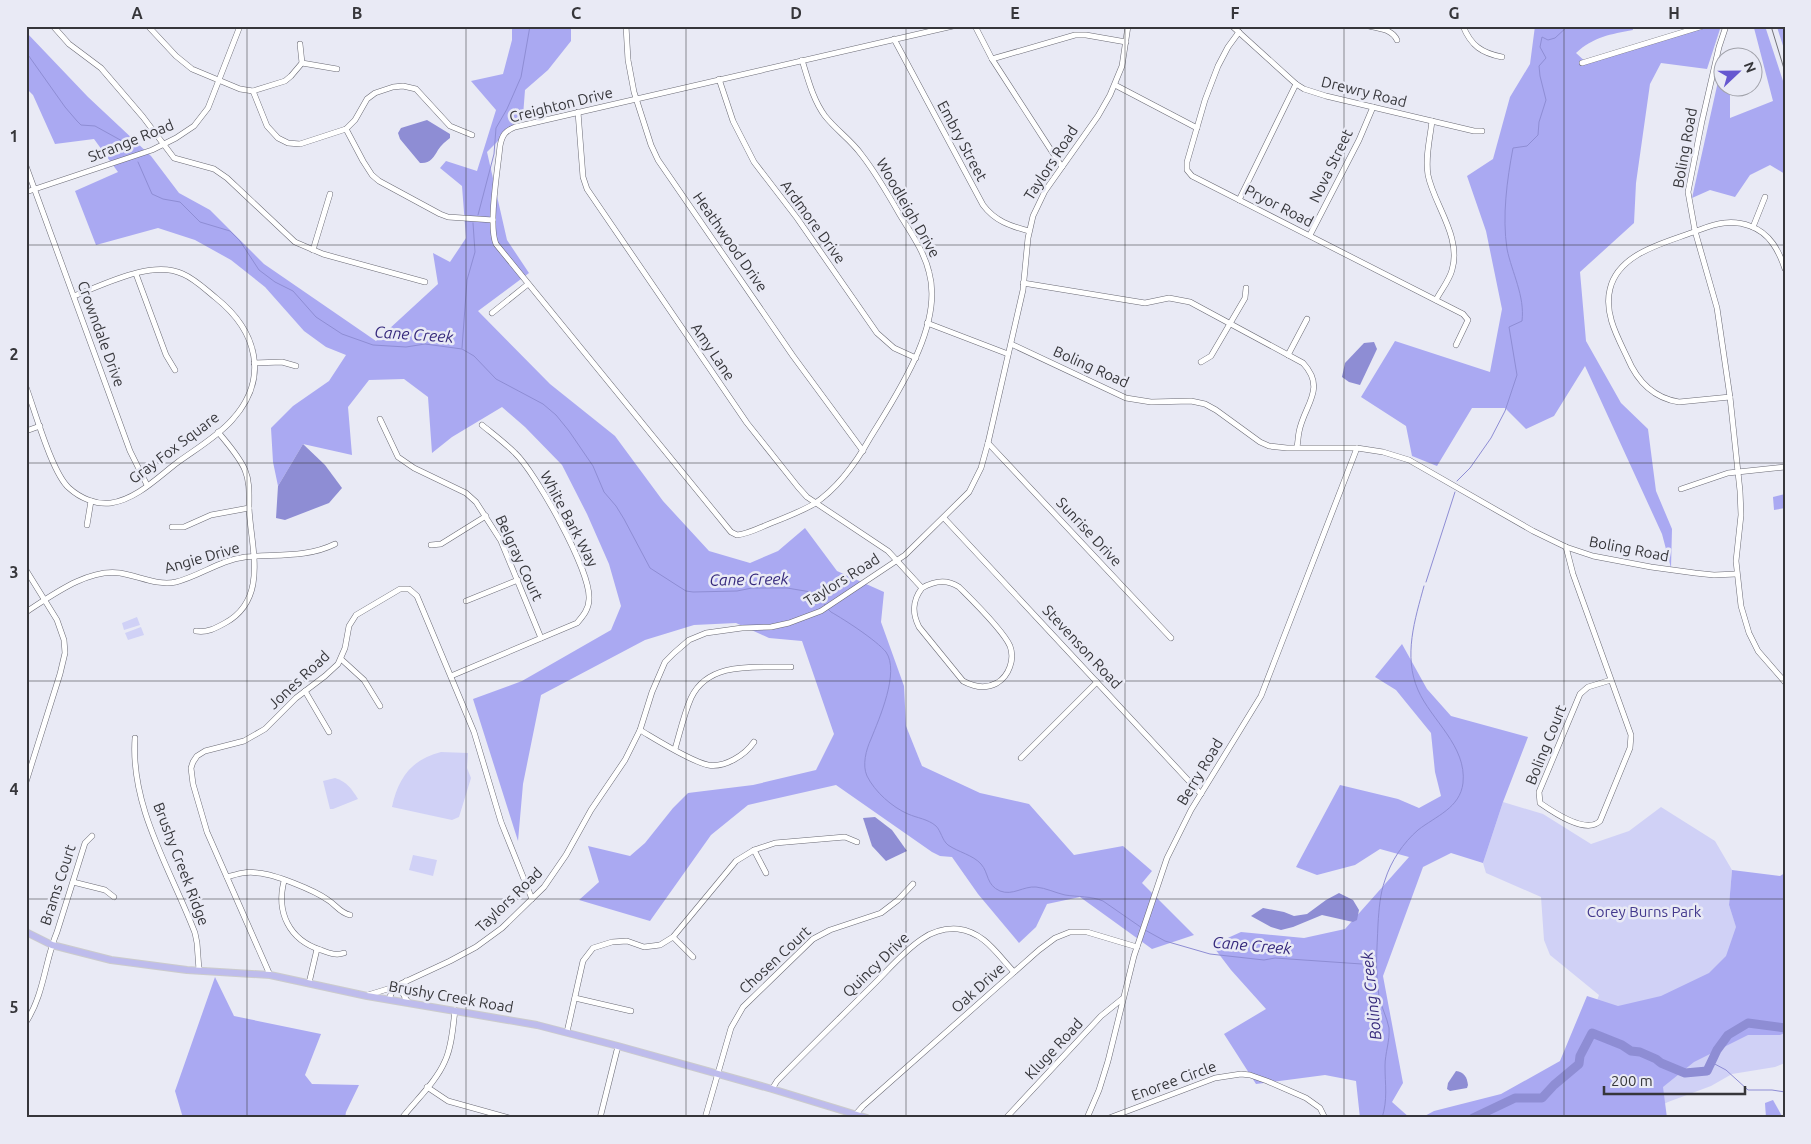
<svg xmlns="http://www.w3.org/2000/svg" width="1811" height="1144" viewBox="0 0 1811 1144" font-family="Ubuntu,sans-serif">
	<style>
		.green { fill: #d0d1f6 }
		.forest { fill: #aaa9f2 }
		.water { fill: #8e8dd4 }
		.lines { fill: none; stroke-linecap: round; stroke-linejoin: round }
		.stream { stroke: #8e8dd4; stroke-width: 1 }
		.river { stroke: #8e8dd4; stroke-width: 9 }
		.minor-casing { stroke: #6a6a74; stroke-width: 6 }
		.major-casing { stroke: #cbcbcc; stroke-width: 8 }
		.minor { stroke: #fff; stroke-width: 5 }
		.major { stroke: #bebcec; stroke-width: 6 }
		.rail { stroke: #737379; stroke-width: 1 }
		.grid { fill: none; stroke: #36363a; stroke-width: 1; stroke-opacity: 0.55 }
		.labels { text-anchor: middle; stroke-width: 5; stroke-linejoin: round; paint-order: stroke }
		.street-label { font-size: 15px; fill: #36363a; stroke: #e9eaf5 }
		.park-label { font-size: 15px; fill: #43398d; stroke: #e9eaf5 }
		.water-label { font-size: 16px; font-style: italic; fill: #35287b; stroke: #e9eaf5 }
		.neatline { fill: none; stroke: #36363a; stroke-width: 2 }
		.grid-label { font-size: 16px; text-anchor: middle; font-weight: bold; fill: #36363a }
	</style>
	<rect width="100%" height="100%" fill="#e9eaf5"/>
	<g class="green">
		<polygon points="137,617 140,625 124,630 122,623"/>
		<polygon points="141,627 144,635 128,640 125,633"/>
		<path d="M441,752L468,753L467,768L471,778L459,817L452,820L392,807C398,778 412,759 441,752Z"/>
		<path d="M335,778C347,782 351,788 358,799L333,809H330L323,781Z"/>
		<polygon points="1503,802 1543,814 1591,844 1629,831 1661,807 1715,841 1732,870 1729,905 1736,926 1785,911 1785,1063 1775,1067 1732,1074 1711,1086 1668,1102 1635,1118 1477,1118 1535,1097 1585,1035 1599,995 1550,955 1544,940 1541,897 1486,873 1483,863"/>
		<polygon points="413,855 437,860 433,876 409,870"/>
	</g>
	<g class="forest">
		<polygon points="512,26 571,26 571,41 548,70 525,90 523,116 487,152 507,240 529,273 478,311 550,384 615,436 663,501 709,551 750,563 778,551 805,528 837,571 884,592 881,622 904,686 906,726 922,766 980,793 1029,804 1074,855 1123,846 1152,871 1142,883 1194,935 1152,949 1080,897 1047,904 1036,927 1019,943 978,894 952,857 940,856 932,852 836,785 748,805 711,835 650,921 579,900 599,882 588,846 630,856 645,843 673,808 688,793 753,785 816,770 834,734 802,641 769,638 736,623 694,625 645,640 541,695 523,784 518,841 473,699 522,681 611,630 621,606 609,564 587,514 562,465 525,427 502,407 452,437 432,453 428,397 404,379 369,380 348,407 352,455 303,444 278,486 273,462 271,428 293,406 329,381 346,355 326,347 304,331 265,287 231,260 195,240 158,228 96,245 75,191 118,172 94,139 55,144 33,95 26,88 26,32 88,97 151,156 179,193 210,210 264,264 376,341 438,284 433,253 450,262 466,238 462,186 440,168 446,161 477,171 496,110 471,81 503,74 512,40"/>
		<path d="M1535,26H1632L1633,30C1611,34 1593,37 1576,53L1587,63L1710,26H1721L1707,69L1661,63L1650,84L1636,183L1634,223L1580,272L1586,341L1621,403L1648,429L1656,491L1672,529L1671,568L1662,534L1585,366L1554,416L1526,429L1505,408H1472L1437,466L1412,456L1406,426L1361,397L1395,341L1490,372L1502,309L1486,231L1467,176L1493,159L1510,97L1530,64Z"/>
		<polygon points="1755,26 1765,26 1785,87 1785,174 1770,165 1750,175 1735,197 1710,190 1692,198 1721,68 1723,69 1724,88 1730,88 1730,118 1773,101 1754,28"/>
		<polygon points="1777,27 1785,28 1785,52"/>
		<polygon points="1785,494 1785,508 1774,510 1773,497"/>
		<polygon points="1402,644 1427,689 1451,716 1528,737 1503,802 1483,863 1451,853 1423,867 1383,976 1403,1083 1392,1102 1410,1118 1360,1118 1356,1081 1325,1075 1256,1084 1224,1034 1266,1009 1231,970 1212,945 1241,932 1304,938 1345,929 1409,857 1380,849 1355,865 1317,875 1296,867 1340,785 1398,799 1419,808 1441,796 1435,772 1431,733 1396,690 1375,677"/>
		<polygon points="1732,870 1780,876 1785,873 1785,1033 1780,1035 1748,1035 1694,1062 1663,1087 1667,1118 1421,1118 1434,1111 1501,1094 1560,1061 1587,996 1618,1006 1661,996 1709,973 1726,956 1736,927 1729,905"/>
		<polygon points="215,977 234,1016 321,1034 305,1075 312,1084 359,1085 346,1112 345,1118 183,1118 175,1091"/>
		<polygon points="1773,1100 1783,1118 1766,1118 1765,1103"/>
	</g>
	<g class="water">
		<path d="M427,120L450,134V138C446,141 441,145 438,150C434,157 430,164 420,163L400,139L398,133L401,128Z"/>
		<polygon points="1374,342 1377,349 1360,385 1349,382 1342,377 1345,363 1364,343"/>
		<polygon points="303,444 325,465 342,488 329,503 285,520 276,518 278,486"/>
		<polygon points="875,817 892,830 907,851 886,861 872,846 863,818"/>
		<polygon points="1339,893 1353,900 1359,910 1357,920 1353,922 1322,915 1293,927 1281,930 1271,927 1251,916 1263,908 1284,912 1294,916 1307,914 1326,900"/>
		<path d="M1456,1071C1464,1072 1467,1077 1468,1085L1467,1088L1450,1091L1447,1089L1448,1083Z"/>
	</g>
	<g class="lines">
		<g class="stream">
			<polyline points="26,52 65,107 77,121 81,125 95,126 124,142 130,151"/>
			<polyline points="138,162 152,194 163,199 180,202 200,222 230,231 240,241 259,270 275,282 293,291 316,317 342,334 373,345 406,347 425,344 462,349 474,356 496,379 543,404 556,415 569,431 593,466 604,492 616,506 624,519 650,568 678,586 686,591 693,592 737,591 752,588 787,588 811,592 825,605"/>
			<polyline points="478,215 494,154 496,128 507,109 521,77 530,26"/>
			<polyline points="462,348 467,280 475,252 473,223"/>
			<path d="M1457,481L1470,468L1491,438L1505,411L1517,375L1509,327L1522,321C1525,296 1512,273 1507,249C1502,216 1507,180 1513,148L1527,146L1538,135L1539,122L1546,100L1540,76L1539,66L1546,58L1540,47L1542,37L1548,40L1555,38L1568,26"/>
			<polyline points="1426,582 1455,492"/>
			<path d="M827,608L831,612C845,620 876,640 886,652C900,672 879,719 871,739C866,750 862,765 867,776C875,792 892,807 908,814C917,818 928,819 936,826C941,831 942,840 948,845C958,852 973,855 981,864C989,873 986,885 1000,891C1013,896 1023,886 1036,887C1046,888 1056,893 1065,895C1078,897 1091,896 1103,901L1142,928"/>
			<polyline points="1145,930 1165,941 1210,954 1264,960 1275,958 1376,965"/>
			<polyline points="1711,1062 1726,1070 1748,1090 1772,1090 1785,1092"/>
			<path d="M1382,1118C1388,1099 1385,1085 1385,1066C1385,1053 1390,1041 1389,1028C1387,1017 1381,1007 1379,996C1375,969 1377,951 1378,924C1379,909 1380,894 1385,880C1391,861 1403,843 1418,830C1436,816 1460,808 1463,783C1467,746 1431,720 1418,690C1403,656 1415,619 1424,586"/>
		</g>
		<polyline class="river" points="1473,1118 1515,1098 1542,1098 1554,1085 1579,1064 1580,1056 1592,1033 1622,1045 1631,1051 1640,1052 1656,1059 1661,1063 1685,1073 1707,1071 1717,1050 1728,1035 1748,1023 1785,1028"/>
		<defs>
			<g id="minor">
				<polyline points="53,26 69,44 101,68 143,117 174,158 214,169 227,178 295,242 323,254 425,282"/>
				<polyline points="148,26 176,56 192,69 240,89 253,91 285,81 291,76 302,63 300,44"/>
				<polyline points="626,26 628,60 634,92 651,145 658,160 793,356 863,451"/>
				<polyline points="975,26 992,59 1062,167"/>
				<polyline points="1232,26 1296,84 1304,89 1326,96 1474,131 1482,131"/>
				<path d="M1369,26C1380,29 1392,29 1397,40"/>
				<path d="M1463,26C1471,46 1482,53 1502,57"/>
				<polyline points="1726,26 1719,47 1702,121 1688,192 1695,231 1717,308 1730,397 1740,491 1741,515 1736,561 1741,606 1749,633 1758,651 1785,682"/>
				<polyline points="1239,32 1228,47 1218,66 1205,100 1187,162 1187,170 1192,176 1463,314 1468,320 1456,345"/>
				<path d="M894,39L983,205C995,221 1010,226 1029,231"/>
				<polyline points="992,59 1075,35 1086,35 1126,42"/>
				<path d="M802,60C808,79 813,100 825,116C836,130 851,140 861,154C876,173 888,194 900,215C911,233 924,251 929,272C944,325 897,394 870,438C856,463 838,488 814,504C800,512 784,518 769,524C759,528 748,534 737,535L731,532L496,244C488,226 498,168 500,146C502,135 505,131 515,127L953,26"/>
				<polyline points="302,63 337,69"/>
				<polyline points="1582,63 1703,26"/>
				<polyline points="719,79 733,121 754,162 797,218 877,333 894,348 916,358"/>
				<polyline points="1115,85 1197,128"/>
				<polyline points="253,91 267,126 278,138 288,143 300,144 346,129 355,120 367,99 375,93 393,87 403,86 416,89 450,126 472,135"/>
				<path d="M578,112L583,177L587,189L747,423L798,487L807,497L888,551L922,588C934,581 947,579 959,587C972,600 1003,630 1010,646C1015,659 1009,676 997,683C986,689 974,687 963,681L919,627C912,613 912,601 922,588"/>
				<path d="M1432,121C1430,139 1425,157 1428,175C1434,205 1462,237 1452,270C1449,281 1441,290 1436,300"/>
				<polyline points="346,129 363,161 372,175 379,181 440,214 448,217 493,220"/>
				<polyline points="26,166 130,451 147,485"/>
				<polyline points="26,192 152,150 176,138 194,126 208,108 240,26"/>
				<polyline points="1239,200 1296,84"/>
				<polyline points="1753,227 1765,197"/>
				<polyline points="1310,235 1359,140 1373,107"/>
				<polyline points="313,250 330,194"/>
				<polyline points="136,274 166,355 175,370"/>
				<path d="M1023,283L1145,303L1169,298L1190,302L1303,363C1327,389 1304,405 1299,432C1298,437 1298,442 1297,447"/>
				<polyline points="492,313 528,284"/>
				<polyline points="927,323 1008,354"/>
				<polyline points="1011,344 1126,398 1151,402 1191,401 1205,404 1216,410 1260,442 1269,446 1287,448 1357,448 1383,452 1409,460 1533,531 1566,547 1593,556 1651,567 1695,573 1714,575 1736,574"/>
				<polyline points="1288,355 1307,319"/>
				<polyline points="1201,362 1211,356 1245,298 1246,288"/>
				<polyline points="254,363 282,362 296,366"/>
				<path d="M26,387C35,411 52,473 69,488C80,498 96,505 111,503C137,499 158,477 178,462C196,449 218,436 232,420C270,378 257,331 216,298C206,290 195,279 183,274C152,259 103,285 74,296"/>
				<path d="M1730,397L1679,402C1653,398 1637,381 1627,357C1617,336 1604,313 1610,289C1618,255 1660,244 1688,234C1700,230 1712,224 1724,223C1733,222 1742,223 1750,226C1770,233 1779,251 1785,269"/>
				<polyline points="380,419 398,457 414,468 466,493 476,502 501,541 541,638"/>
				<polyline points="26,431 40,426"/>
				<polyline points="988,443 1171,638"/>
				<polyline points="1681,489 1728,473 1785,467"/>
				<polyline points="944,518 1201,794"/>
				<polyline points="87,525 91,501"/>
				<polyline points="172,527 184,527 211,515 249,508"/>
				<polyline points="431,545 441,544 486,516"/>
				<path d="M1566,547L1573,574L1631,735L1630,748L1600,821C1586,835 1553,812 1540,803L1539,792L1580,694L1588,687L1611,680"/>
				<polyline points="26,570 57,620 64,640 65,653 60,674 26,782"/>
				<polyline points="466,601 518,580"/>
				<path d="M26,612C51,596 88,568 120,573C139,576 157,586 176,582C200,576 220,560 245,557C275,554 307,558 335,544"/>
				<path d="M196,631C207,633 216,628 225,623C269,599 251,548 249,508C249,495 250,482 245,470C239,456 227,443 218,432"/>
				<polyline points="341,659 364,680 380,706"/>
				<path d="M451,676L577,623C583,616 589,609 589,599C591,571 536,473 515,453C505,443 493,434 482,425"/>
				<polyline points="305,691 329,732"/>
				<path d="M640,730C657,740 690,761 708,765C725,768 745,755 754,742"/>
				<path d="M135,738C130,807 171,870 195,933L197,943L199,970"/>
				<path d="M675,749C680,732 684,714 691,698C709,660 757,668 791,667"/>
				<polyline points="1021,758 1097,682"/>
				<polyline points="754,850 766,873"/>
				<path d="M227,877C237,874 247,871 258,873C274,874 314,890 328,900C336,905 340,913 350,915"/>
				<path d="M284,881C276,912 289,940 321,950C329,953 336,956 344,953"/>
				<polyline points="73,882 105,890 114,897"/>
				<polyline points="673,937 693,957"/>
				<polyline points="270,975 207,832 193,784 191,768 193,762 197,756 205,751 244,741 265,729 296,698 325,676 338,664 345,648 349,626 356,615 400,589 409,589 417,596 474,732 501,822 532,899"/>
				<path d="M406,981C400,991 402,994 409,1003"/>
				<polyline points="309,983 317,949"/>
				<polyline points="368,995 394,987"/>
				<polyline points="575,998 631,1011"/>
				<polyline points="389,999 394,987 450,961 476,947 502,928 544,887 566,855 591,810 625,760 640,730 652,692 665,662 674,653 689,640 706,633 742,628 771,627 789,623 821,611 905,555 969,492 981,468 988,443 1023,290 1028,238 1033,216 1045,191 1098,116 1110,95 1122,66 1128,26"/>
				<path d="M26,1022C44,995 45,960 57,932L85,843L92,836"/>
				<polyline points="567,1032 583,961 593,948 612,942 627,941 644,947 660,945 673,937 736,861 754,850 775,843 845,837 857,842"/>
				<polyline points="427,1087 448,1101 509,1118"/>
				<path d="M772,1089L777,1081C809,1048 842,1016 874,984C889,969 904,951 922,939C932,932 945,928 958,929C984,932 997,954 1014,972"/>
				<polyline points="856,1114 863,1106 1039,950 1055,938 1070,932 1087,932 1137,947"/>
				<path d="M402,1118C416,1100 436,1082 445,1061C452,1046 453,1026 455,1010"/>
				<polyline points="600,1118 618,1046"/>
				<polyline points="705,1118 731,1028 743,1007 813,939 830,930 881,913 898,900 913,884"/>
				<polyline points="1006,1118 1101,1016 1122,999"/>
				<polyline points="1087,1118 1099,1090 1108,1061 1134,956 1167,858 1191,810 1261,696 1357,448"/>
				<polyline points="1109,1118 1215,1078 1241,1074 1250,1075 1267,1081 1306,1098 1320,1108 1325,1118"/>
			</g>
			<polyline id="major" points="26,932 52,945 111,960 187,970 270,975 367,996 537,1025 618,1046 772,1089 867,1118"/>
		</defs>
		<use href="#minor" class="minor-casing"/>
		<use href="#major" class="major-casing"/>
		<use href="#minor" class="minor"/>
		<use href="#major" class="major"/>
		<polyline class="rail" points="1771,26 1785,72"/>
	</g>
	<path class="grid" d="M247,26V1118M466,26V1118M686,26V1118M906,26V1118M1125,26V1118M1344,26V1118M1564,26V1118M26,245H1785M26,463H1785M26,681H1785M26,899H1785"/>
	<g class="labels">
		<g class="street-label">
			<text transform="translate(1364 92) rotate(14)" y="5">Drewry Road</text>
			<text transform="translate(561 105) rotate(-14)" y="5">Creighton Drive</text>
			<text transform="translate(131 141) rotate(-22)" y="5">Strange Road</text>
			<text transform="translate(962 141) rotate(62)" y="5">Embry Street</text>
			<text transform="translate(1685 148) rotate(-80)" y="5">Boling Road</text>
			<text transform="translate(1051 163) rotate(-57)" y="5">Taylors Road</text>
			<text transform="translate(1331 166) rotate(-64)" y="5">Nova Street</text>
			<text transform="translate(1279 206) rotate(27)" y="5">Pryor Road</text>
			<text transform="translate(908 208) rotate(60)" y="5">Woodleigh Drive</text>
			<text transform="translate(813 222) rotate(54)" y="5">Ardmore Drive</text>
			<text transform="translate(730 242) rotate(55)" y="5">Heathwood Drive</text>
			<text transform="translate(101 334) rotate(70)" y="5">Crowndale Drive</text>
			<text transform="translate(713 352) rotate(56)" y="5">Amy Lane</text>
			<text transform="translate(1091 367) rotate(24)" y="5">Boling Road</text>
			<text transform="translate(174 448) rotate(-37)" y="5">Gray Fox Square</text>
			<text transform="translate(569 519) rotate(62)" y="5">White Bark Way</text>
			<text transform="translate(1089 532) rotate(47)" y="5">Sunrise Drive</text>
			<text transform="translate(1629 549) rotate(11)" y="5">Boling Road</text>
			<text transform="translate(202 558) rotate(-16)" y="5">Angie Drive</text>
			<text transform="translate(519 558) rotate(65)" y="5">Belgray Court</text>
			<text transform="translate(842 580) rotate(-32)" y="5">Taylors Road</text>
			<text transform="translate(1082 647) rotate(47)" y="5">Stevenson Road</text>
			<text transform="translate(299 680) rotate(-43)" y="5">Jones Road</text>
			<text transform="translate(1546 745) rotate(-68)" y="5">Boling Court</text>
			<text transform="translate(1200 772) rotate(-59)" y="5">Berry Road</text>
			<text transform="translate(181 864) rotate(69)" y="5">Brushy Creek Ridge</text>
			<text transform="translate(58 885) rotate(-72)" y="5">Brams Court</text>
			<text transform="translate(509 900) rotate(-44)" y="5">Taylors Road</text>
			<text transform="translate(775 960) rotate(-43)" y="5">Chosen Court</text>
			<text transform="translate(876 965) rotate(-44)" y="5">Quincy Drive</text>
			<text transform="translate(978 988) rotate(-42)" y="5">Oak Drive</text>
			<text transform="translate(451 997) rotate(10)" y="5">Brushy Creek Road</text>
			<text transform="translate(1054 1049) rotate(-47)" y="5">Kluge Road</text>
			<text transform="translate(1174 1081) rotate(-20)" y="5">Enoree Circle</text>
		</g>
		<g class="park-label">
			<text x="1644" y="917">Corey Burns Park</text>
		</g>
		<g class="water-label">
			<text transform="translate(414 334) rotate(4)" y="6">Cane Creek</text>
			<text transform="translate(749 579) rotate(-1)" y="6">Cane Creek</text>
			<text transform="translate(1252 945) rotate(5)" y="6">Cane Creek</text>
			<text transform="translate(1371 996) rotate(-96)" y="6">Boling Creek</text>
		</g>
	</g>
	<rect width="1811" height="1144" fill="none" stroke="#e9eaf5" stroke-width="55"/>
	<g transform="translate(1738 72) rotate(68)"><circle r="24" fill="#e9eaf5" stroke="#a1a2aa"/>
	<path d="M0-4L9 19L0 12L-9 19Z" fill="#6657d0"/>
	<text y="-8" font-size="14" font-weight="bold" text-anchor="middle" fill="#36363a">N</text>
	</g>
	<path d="M1604 1086v8h141v-8" fill="none" stroke="#36363a" stroke-width="2.5"/>
	<text x="1611" y="1086" font-size="15" fill="#36363a" stroke="#e9eaf5" stroke-width="4" paint-order="stroke">200 m</text>
	<rect x="28" y="28" width="1756" height="1088" class="neatline"/>
	<g class="grid-label">
		<text x="137" y="19">A</text>
		<text x="357" y="19">B</text>
		<text x="576" y="19">C</text>
		<text x="796" y="19">D</text>
		<text x="1015" y="19">E</text>
		<text x="1235" y="19">F</text>
		<text x="1454" y="19">G</text>
		<text x="1674" y="19">H</text>
		<text x="14" y="142">1</text>
		<text x="14" y="360">2</text>
		<text x="14" y="578">3</text>
		<text x="14" y="795">4</text>
		<text x="14" y="1013">5</text>
	</g>
</svg>
